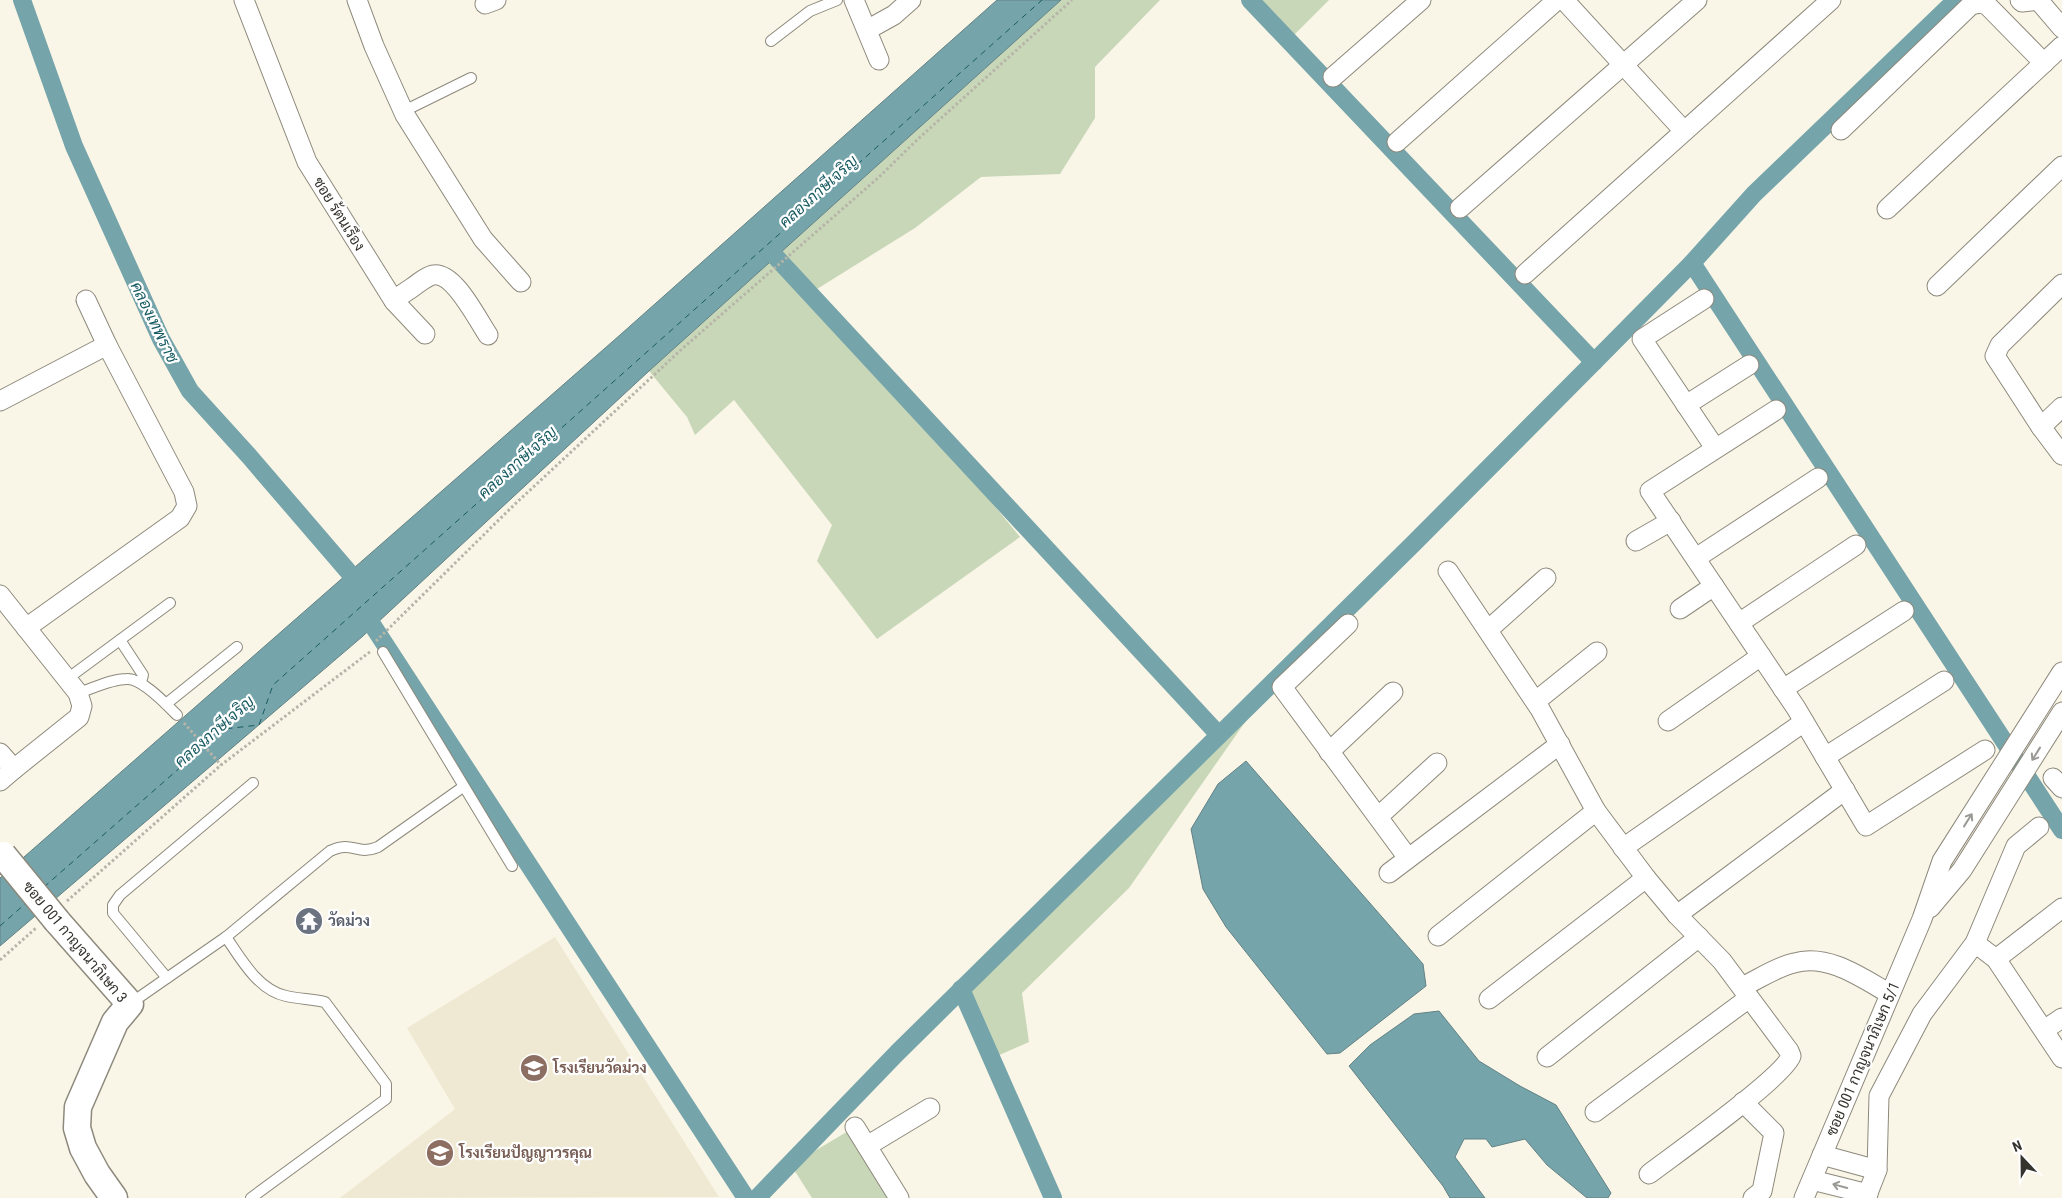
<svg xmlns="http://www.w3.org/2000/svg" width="2062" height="1198" viewBox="0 0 2062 1198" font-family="'Roboto Condensed',Sarabun,sans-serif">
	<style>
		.built { fill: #efe9d3 }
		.green { fill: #c8d7b8 }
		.water { fill: #75a4aa; stroke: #628285 }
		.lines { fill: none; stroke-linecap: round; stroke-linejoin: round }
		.canal { stroke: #75a4aa; stroke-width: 18 }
		.ferry { stroke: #185b62; stroke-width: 1; stroke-dasharray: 6 5; stroke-linecap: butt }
		.lane-casing { stroke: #8d897c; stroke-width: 12 }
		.street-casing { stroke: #8d897c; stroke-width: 21 }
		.secondary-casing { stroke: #8d897c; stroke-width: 29 }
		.path { stroke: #b7b4a8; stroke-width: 3; stroke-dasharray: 2.5 2.5; stroke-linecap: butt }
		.lane { stroke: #fff; stroke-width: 10 }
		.street { stroke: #fff; stroke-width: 19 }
		.secondary { stroke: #fff; stroke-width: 26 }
		.secondary-bridge-casing { stroke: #8d897c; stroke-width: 29; stroke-linecap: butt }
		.secondary-bridge { stroke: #fff; stroke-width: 26 }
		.oneway { stroke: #9a9996 }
		.labels { text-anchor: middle; stroke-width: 4.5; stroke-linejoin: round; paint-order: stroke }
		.street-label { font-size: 15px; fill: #35332e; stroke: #fff }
		.worship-label { font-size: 15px; font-weight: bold; fill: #5b616d; stroke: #fff; text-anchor: start }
		.education-label { font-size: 15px; font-weight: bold; fill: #785e54; stroke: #fff; text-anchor: start }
		.water-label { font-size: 16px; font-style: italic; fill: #185b62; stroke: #fff }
	</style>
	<rect width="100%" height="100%" fill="#faf6e7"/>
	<polygon class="built" points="555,937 719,1197 340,1198 455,1109 407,1028"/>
	<g class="green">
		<polygon points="1061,0 1160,0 1095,67 1095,118 1060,174 981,177 915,228 817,289 1020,537 877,639 817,561 832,525 734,400 695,435 687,417 649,371"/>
		<polygon points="1258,0 1329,0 1293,36"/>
		<polygon points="1255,708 1129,888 1022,993 1029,1042 986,1061 955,990 1209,734"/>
		<polygon points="855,1127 900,1198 812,1198 791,1165"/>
	</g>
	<g class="water">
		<polygon points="997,0 1061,0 649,371 363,636 0,946 0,878 620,335"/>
		<polygon points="1246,761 1423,964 1426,986 1340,1053 1327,1054 1226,927 1203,889 1191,829 1218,784"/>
		<polygon points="1439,1011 1479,1061 1520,1086 1556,1105 1611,1193 1608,1198 1587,1198 1547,1165 1525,1139 1492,1147 1486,1139 1464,1139 1455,1157 1485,1198 1450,1198 1443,1186 1349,1066 1370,1045 1414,1014"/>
	</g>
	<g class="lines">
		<g class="canal">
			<polyline points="22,0 74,146 161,339 190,391 249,456 365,591"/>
			<polyline points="1250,0 1594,362"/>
			<polyline points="761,241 1219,735"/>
			<polyline points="1692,263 2062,830"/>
			<polyline points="360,606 746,1198"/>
			<polyline points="961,989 1053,1198"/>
			<polyline points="757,1198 897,1053 1413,544 1594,362 1692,263 1754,194 1956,0"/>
		</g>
		<g class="ferry">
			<polyline points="44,887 224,729 259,725 273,685 1042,0"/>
			<polyline points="0,926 26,903"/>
		</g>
		<defs>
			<g id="lane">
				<polyline points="771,41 810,11 837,0"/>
				<polyline points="404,111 471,78"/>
				<polyline points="120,640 143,675 141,682"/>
				<polyline points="383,652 512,866"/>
				<polyline points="67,679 170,603"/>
				<path d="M78,693C94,688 111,679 127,679C142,678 167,705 177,715"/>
				<polyline points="166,704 237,647"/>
				<path d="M226,937C241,959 258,990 286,996C299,999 312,999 325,1002L386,1084V1099L251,1198"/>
				<polyline points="167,978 113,913 113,905 120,895 253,783"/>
				<path d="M131,1003L226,937L330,851C353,840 356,856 378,847L463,787"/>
			</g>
			<g id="street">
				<path d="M244,0L307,162L394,301C400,295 406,292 413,287C419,283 425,277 433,275C454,271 477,319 488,335"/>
				<polyline points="357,0 374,46 405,115 483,239 521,282"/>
				<polyline points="854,0 879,60"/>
				<polyline points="1564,0 1684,131"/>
				<polyline points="2020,0 2022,2 2039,0"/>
				<polyline points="2039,1 2062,28"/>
				<polyline points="485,4 496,0"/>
				<polyline points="867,30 894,15 911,0"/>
				<polyline points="1333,77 1421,0"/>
				<polyline points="1841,130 1971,5 1980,3 1987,5 2044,63"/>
				<polyline points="1397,142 1557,0"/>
				<polyline points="1460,208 1697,0"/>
				<polyline points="1887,209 2062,46"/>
				<polyline points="1525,274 1831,0"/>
				<polyline points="2062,284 2000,345 1995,356 2041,427 2062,455"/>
				<polyline points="1937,286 2062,166"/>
				<polyline points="1704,299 1642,339 1715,448"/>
				<polyline points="86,300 107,345"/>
				<polyline points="394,301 425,334"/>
				<polyline points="0,401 107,345 184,492 187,506 180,518 26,628"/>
				<polyline points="1686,405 1749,365"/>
				<polyline points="1776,410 1650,491 1796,708 1866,826 1985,750"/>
				<polyline points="2041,427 2062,407"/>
				<polyline points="1636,541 1671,521"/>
				<polyline points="1696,558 1818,478"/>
				<path d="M1448,571L1540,709L1596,811L1646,878L1677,915L1722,961L1789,1051L1791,1056C1783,1078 1674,1155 1649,1174"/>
				<polyline points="0,595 78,693 82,706 79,717 14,769"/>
				<polyline points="1680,609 1714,586"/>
				<polyline points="1739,623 1856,545"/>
				<polyline points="1348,624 1282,687 1408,858"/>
				<polyline points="1488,630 1546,578"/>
				<polyline points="1783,689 1904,611"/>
				<polyline points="1536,701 1597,652"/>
				<polyline points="1668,721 1761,656"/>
				<polyline points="1329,752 1393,692"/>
				<polyline points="0,753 14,769 0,781"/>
				<polyline points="1825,757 1944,681"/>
				<polyline points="2053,778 2062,788"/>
				<polyline points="1379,816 1437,763"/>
				<polyline points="1623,848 1804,722"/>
				<polyline points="1389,873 1560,744"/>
				<polyline points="1930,908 1962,870 2062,712"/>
				<polyline points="1677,915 1845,790"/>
				<polyline points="1438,936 1596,811"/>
				<polyline points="1975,943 1996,959 2062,1058"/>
				<polyline points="1996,959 2062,908"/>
				<path d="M1742,987C1759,979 1776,967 1794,963C1828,953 1862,978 1890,994"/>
				<polyline points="1489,999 1646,878"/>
				<polyline points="2044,1030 2062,1018"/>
				<polyline points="1547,1057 1699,937"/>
				<polyline points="1743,1102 1774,1133 1762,1191 1753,1198"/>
				<polyline points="1595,1112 1749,998"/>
				<polyline points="855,1127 899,1198"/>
				<polyline points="867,1146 930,1108"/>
				<polyline points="1822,1155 1877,1170"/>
				<polyline points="1812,1180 1868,1194"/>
				<polyline points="1804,1198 1922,919 1942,861 2062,672"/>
				<polyline points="1866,1198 1877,1170 1879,1096 1922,1014 1975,943 2016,846 2039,827"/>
			</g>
			<polyline id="secondary" points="57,921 130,1004 115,1022 78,1107 77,1128 83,1148 97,1174 114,1198"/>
		</defs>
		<use href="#lane" class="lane-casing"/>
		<use href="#street" class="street-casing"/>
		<use href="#secondary" class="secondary-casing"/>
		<g class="path">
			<polyline points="376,641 514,505 683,348 878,178 918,139 1072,0"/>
			<polyline points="184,723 221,765"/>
			<polyline points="67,901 221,765 371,651"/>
			<polyline points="0,960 36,928"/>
		</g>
		<use href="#lane" class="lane"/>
		<use href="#street" class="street"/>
		<use href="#secondary" class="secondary"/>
		<defs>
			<polyline id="secondary-bridge" points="3,855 57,921"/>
		</defs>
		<use href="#secondary-bridge" class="secondary-bridge-casing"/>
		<use href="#secondary-bridge" class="secondary-bridge"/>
	</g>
	<defs><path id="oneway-shaft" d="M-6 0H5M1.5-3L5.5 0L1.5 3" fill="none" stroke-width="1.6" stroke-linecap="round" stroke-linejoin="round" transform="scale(1.25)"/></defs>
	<g class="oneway">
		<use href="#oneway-shaft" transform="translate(2036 754) rotate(122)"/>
		<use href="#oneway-shaft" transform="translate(1968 820) rotate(-58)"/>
		<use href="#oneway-shaft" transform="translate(1840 1186) rotate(-165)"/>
	</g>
	<defs>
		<symbol id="temple-disc" viewBox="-11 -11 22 22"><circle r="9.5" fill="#6b7280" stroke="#fff"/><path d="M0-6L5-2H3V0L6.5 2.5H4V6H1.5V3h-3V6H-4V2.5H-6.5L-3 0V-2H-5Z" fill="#fff"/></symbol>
		<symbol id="school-disc" viewBox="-11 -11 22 22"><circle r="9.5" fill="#8d6e63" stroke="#fff"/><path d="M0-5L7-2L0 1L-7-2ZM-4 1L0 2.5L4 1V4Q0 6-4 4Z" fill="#fff"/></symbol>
	</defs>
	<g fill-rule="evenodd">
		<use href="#temple-disc" x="293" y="905" width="32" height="32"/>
		<use href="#school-disc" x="518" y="1052" width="32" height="32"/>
		<use href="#school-disc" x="424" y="1137" width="32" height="32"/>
	</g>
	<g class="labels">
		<g class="street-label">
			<text transform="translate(339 214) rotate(58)" y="5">ซอย ร้ตนเรึอง</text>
			<text transform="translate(75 942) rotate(50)" y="5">ซอย 001 กาญจนาภิเษก 3</text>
			<text transform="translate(1863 1059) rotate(-67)" y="5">ซอย 001 กาญจนาภิเษก 5/1</text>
		</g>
		<g class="worship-label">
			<text x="328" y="926">วัดม่วง</text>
		</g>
		<g class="education-label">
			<text x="553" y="1073">โรงเรียนวัดม่วง</text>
			<text x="459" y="1158">โรงเรียนปัญญาวรคุณ</text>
		</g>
		<g class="water-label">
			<text transform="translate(818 191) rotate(-42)" y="6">คลองภาษีเจริญ</text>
			<text transform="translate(155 322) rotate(64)" y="6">คลองเทพราช</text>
			<text transform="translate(517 462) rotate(-42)" y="6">คลองภาษีเจริญ</text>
			<text transform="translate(214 731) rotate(-41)" y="6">คลองภาษีเจริญ</text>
		</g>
	</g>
	<g transform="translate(2022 1158) rotate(338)" stroke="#ffffff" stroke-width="4" paint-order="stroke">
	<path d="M0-4L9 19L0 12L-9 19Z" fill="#35332e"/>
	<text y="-8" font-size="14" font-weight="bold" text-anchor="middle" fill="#35332e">N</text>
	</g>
</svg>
